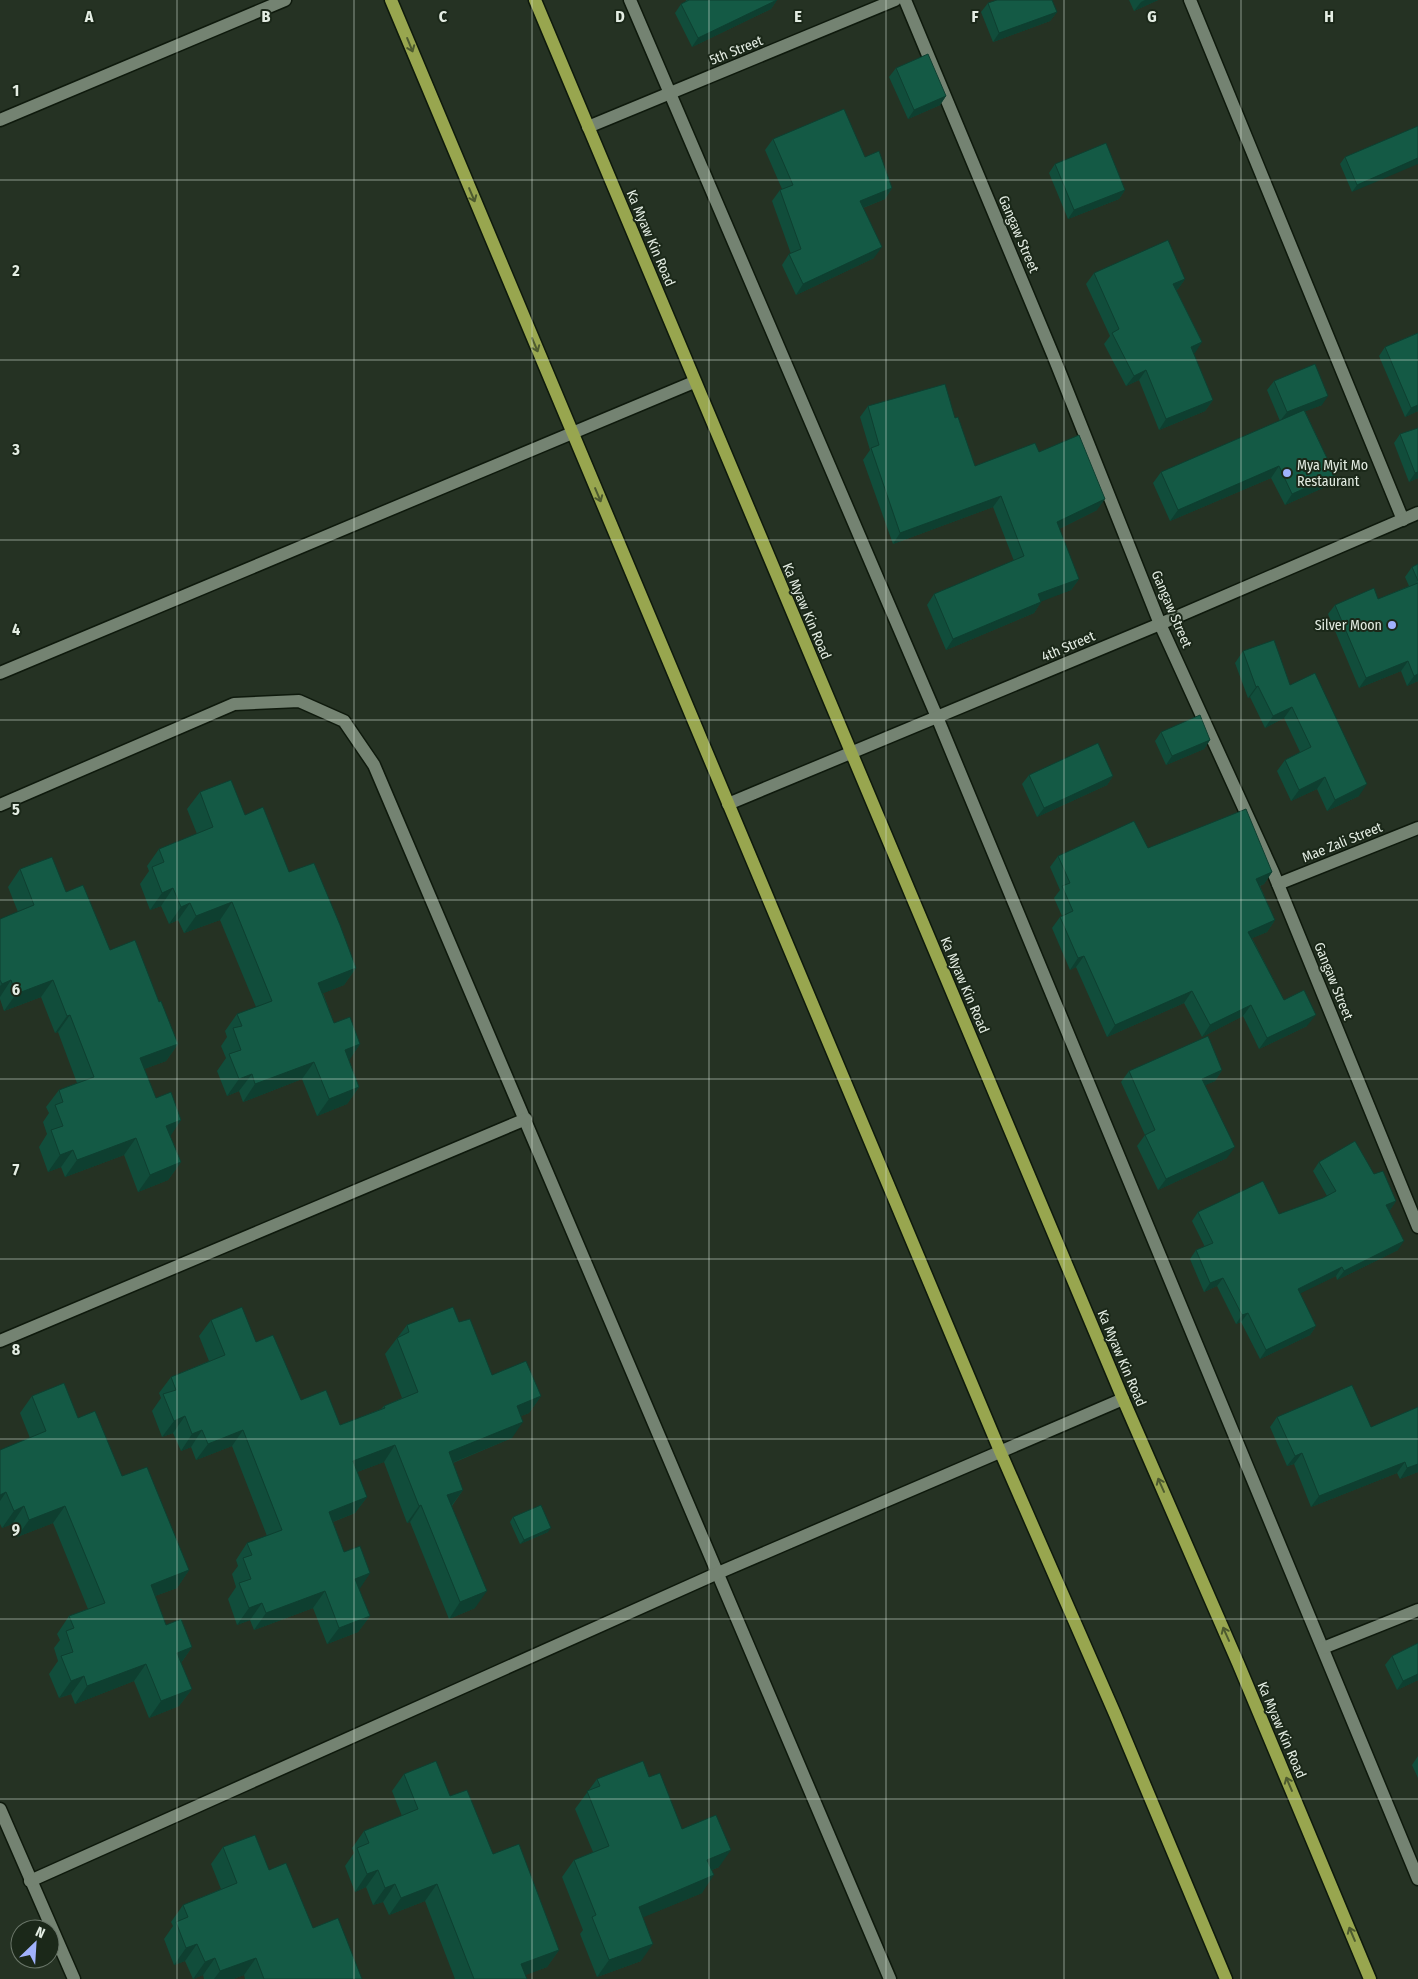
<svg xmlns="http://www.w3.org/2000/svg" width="1418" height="1979" viewBox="0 0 1418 1979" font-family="'Fira Sans Condensed',sans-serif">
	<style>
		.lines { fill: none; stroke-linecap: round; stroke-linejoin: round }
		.minor-casing { stroke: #0e190c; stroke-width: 15 }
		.major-casing { stroke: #0e190c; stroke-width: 15 }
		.minor { stroke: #748372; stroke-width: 12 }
		.major { stroke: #98a64f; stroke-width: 12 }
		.wall { fill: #114d3b }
		.shaded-wall { fill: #0e3f30 }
		.building { fill: #145a45; stroke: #0e3f30 }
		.oneway { stroke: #4d5a2f }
		.grid { fill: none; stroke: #e4ede3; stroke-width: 1; stroke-opacity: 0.55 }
		.poi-dot { fill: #a1b2fd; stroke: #1b2819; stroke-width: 2 }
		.labels { text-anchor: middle; stroke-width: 4; stroke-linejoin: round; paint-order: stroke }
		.street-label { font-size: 14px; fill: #e4ede3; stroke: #1b2819 }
		.poi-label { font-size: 14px; fill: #e4ede3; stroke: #1b2819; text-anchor: start }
		.grid-label { font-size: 16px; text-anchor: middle; font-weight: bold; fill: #e4ede3; stroke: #1b2819; stroke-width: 4; stroke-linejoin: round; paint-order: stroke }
	</style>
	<rect width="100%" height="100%" fill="#253223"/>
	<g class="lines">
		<defs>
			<g id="minor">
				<polyline points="630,0 937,717 1418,1879"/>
				<polyline points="905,0 1053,355 1160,624 1273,872 1418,1227"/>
				<polyline points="1190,0 1403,520"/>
				<polyline points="0,120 285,0"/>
				<polyline points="588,127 895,0"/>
				<polyline points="0,673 694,382"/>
				<polyline points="728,804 1160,624 1418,513"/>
				<polyline points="0,805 234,704 299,701 344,721 374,765 890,1979"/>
				<polyline points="1278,884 1418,828"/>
				<polyline points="0,1341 526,1119"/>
				<polyline points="1323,1648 1418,1610"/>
				<polyline points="0,1809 74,1979"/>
				<polyline points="30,1881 718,1573 1123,1399"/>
			</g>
			<g id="major">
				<polyline points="391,0 1000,1451 1115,1714 1226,1979"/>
				<polyline points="535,0 1123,1399 1238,1663 1370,1979"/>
			</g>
		</defs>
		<use href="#minor" class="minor-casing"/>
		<use href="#major" class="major-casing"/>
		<use href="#minor" class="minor"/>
		<use href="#major" class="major"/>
	</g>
	<g class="wall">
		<polygon points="686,0 777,0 771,9 692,47 675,13 681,4 686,1"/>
		<polygon points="1129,0 1158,0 1134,11"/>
		<polygon points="988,3 1057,12 1050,21 993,42 981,12"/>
		<polygon points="896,68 946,96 940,105 908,119 889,77"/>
		<polygon points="1418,126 1352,192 1340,164 1345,157"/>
		<polygon points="773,139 865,157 892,188 885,199 863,208 874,258 796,295 782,265 789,254 791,254 772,201 780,190 782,189 765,150"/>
		<polygon points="1055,164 1125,190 1119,199 1068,219 1049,173"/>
		<polygon points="1094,273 1185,279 1178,289 1176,290 1202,342 1193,353 1213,400 1205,411 1159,430 1139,380 1126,386 1104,344 1110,336 1086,284"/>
		<polygon points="1417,333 1418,333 1418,411 1405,417 1379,356 1385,347"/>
		<polygon points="1274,381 1322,405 1305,411 1335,475 1327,486 1285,505 1271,478 1170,521 1153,483 1161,472 1280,421 1267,390"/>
		<polygon points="868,406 955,418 975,466 1039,452 1097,510 1059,529 1079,579 1071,590 1041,601 1041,602 1034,613 946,650 927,605 934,594 1014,561 993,507 893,544 863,460 870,450 860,417"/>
		<polygon points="1400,434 1418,478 1409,482 1394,443"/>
		<polygon points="1418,564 1418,681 1407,686 1401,671 1359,688 1328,614 1335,605 1378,599 1409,586 1405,577 1412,567"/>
		<polygon points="1243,651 1290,685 1359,796 1327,811 1317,789 1291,801 1277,771 1285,760 1300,752 1284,718 1265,728 1250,697 1248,698 1235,663"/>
		<polygon points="1161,732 1210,740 1204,749 1166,765 1155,741"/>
		<polygon points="1029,775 1113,776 1107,785 1037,817 1022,784"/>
		<polygon points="200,792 245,815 289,872 356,968 344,985 323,993 334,1023 360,1044 349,1060 359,1087 347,1104 317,1116 302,1079 243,1102 239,1091 227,1096 217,1071 226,1058 221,1046 227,1037 225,1031 237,1014 256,1007 220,920 184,933 178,920 169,924 161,906 150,910 140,884 149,871 147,866 159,849 197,834 187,809"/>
		<polygon points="1148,848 1272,872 1264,884 1260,886 1275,920 1267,932 1252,938 1284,1000 1307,1026 1259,1049 1243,1016 1202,1037 1184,1003 1107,1037 1076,967 1070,970 1052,928 1060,917 1062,916 1054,898 1060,890 1050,867 1058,856"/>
		<polygon points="20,869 66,892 110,950 159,1002 178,1044 166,1061 144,1069 156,1098 181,1120 170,1136 181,1162 168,1180 138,1192 124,1155 65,1177 61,1167 48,1172 39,1147 47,1134 43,1122 49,1113 46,1107 59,1090 77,1083 58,1032 55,1033 41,997 4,1011 0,999 0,919 18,912 8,887"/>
		<polygon points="1222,1070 1215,1081 1205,1085 1227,1158 1158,1190 1137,1146 1145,1135 1121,1082 1129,1071"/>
		<polygon points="1319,1162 1374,1174 1396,1201 1390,1210 1389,1210 1398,1250 1337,1280 1336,1276 1300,1293 1316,1326 1310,1335 1260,1359 1241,1322 1236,1324 1217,1286 1204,1292 1190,1259 1196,1250 1205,1247 1192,1221 1198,1212 1279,1214 1323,1198 1327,1196 1313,1171"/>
		<polygon points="211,1320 256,1342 301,1400 340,1425 381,1409 384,1406 402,1398 385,1354 407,1325 459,1322 492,1375 541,1396 529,1413 521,1416 512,1438 453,1463 463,1490 452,1506 475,1608 449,1619 410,1522 407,1523 384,1462 357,1472 367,1497 355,1513 333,1522 344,1552 370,1573 359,1589 370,1616 358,1632 327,1644 313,1608 254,1630 250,1620 237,1625 228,1599 236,1587 232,1574 238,1566 236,1560 247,1543 267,1536 232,1446 196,1460 191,1447 181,1451 173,1433 162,1437 152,1411 161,1398 159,1393 171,1377 209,1361 199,1336"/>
		<polygon points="32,1396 78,1418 122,1476 189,1570 177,1588 155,1596 166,1625 192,1647 181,1663 192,1689 179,1706 149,1718 134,1681 75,1704 71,1694 59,1698 49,1674 58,1661 54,1648 60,1640 57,1634 69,1616 88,1609 53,1523 17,1537 12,1524 2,1528 0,1524 0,1450 30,1438 20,1413"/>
		<polygon points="1418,1407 1418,1472 1400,1479 1397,1473 1311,1507 1294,1464 1287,1466 1270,1427 1277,1417 1371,1427"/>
		<polygon points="513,1517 548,1532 520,1544 510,1522"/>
		<polygon points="1392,1656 1418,1680 1397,1690 1385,1665"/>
		<polygon points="1418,1756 1418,1778 1412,1765"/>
		<polygon points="404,1774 450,1796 493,1854 559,1950 547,1967 525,1975 527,1979 455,1979 425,1901 389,1915 383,1902 373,1905 366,1887 355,1892 345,1866 354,1853 352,1848 364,1831 402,1816 392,1791"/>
		<polygon points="649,1777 682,1829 719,1867 712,1870 702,1893 643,1917 641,1961 597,1977 580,1934 583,1930 562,1877 574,1860 593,1852 575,1809 597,1779"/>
		<polygon points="223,1847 269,1870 313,1928 362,1979 245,1979 244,1975 233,1979 204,1979 203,1975 193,1979 185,1961 174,1965 164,1939 173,1926 171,1922 183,1905 221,1889 211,1864"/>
	</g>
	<g class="shaded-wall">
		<polygon points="777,0 771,9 692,47 698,38"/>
		<polygon points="1145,0 1158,0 1134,11 1141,2"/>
		<polygon points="1057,12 1050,21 993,42 999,33"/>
		<polygon points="946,96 940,105 908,119 914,110"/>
		<polygon points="1418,158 1418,164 1352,192 1357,185"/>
		<polygon points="892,188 885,199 852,212 860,201"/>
		<polygon points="1125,190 1119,199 1068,219 1074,210"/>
		<polygon points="882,247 874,258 796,295 803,284"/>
		<polygon points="1185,279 1178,289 1165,295 1173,284"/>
		<polygon points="1202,342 1195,353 1184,358 1191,347"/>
		<polygon points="1146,370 1139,380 1126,386 1134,376"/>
		<polygon points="1328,396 1322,405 1280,421 1287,412"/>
		<polygon points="1213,400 1205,411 1159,430 1166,419"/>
		<polygon points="1418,405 1418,411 1405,417 1411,408"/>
		<polygon points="1279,466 1271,478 1170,521 1178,510"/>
		<polygon points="1418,472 1418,478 1409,482 1415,473"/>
		<polygon points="1335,475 1327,486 1285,505 1292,494"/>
		<polygon points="1001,496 993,507 893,544 900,533"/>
		<polygon points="1105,499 1097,510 1049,534 1057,522"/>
		<polygon points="1079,579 1071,590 1030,606 1038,594"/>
		<polygon points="1041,602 1034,613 946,650 953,639"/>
		<polygon points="1408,661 1401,671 1359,688 1366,678"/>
		<polygon points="1418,674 1418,681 1407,686 1414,676"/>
		<polygon points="1258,686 1250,697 1248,698 1256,687"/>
		<polygon points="1292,707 1284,718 1265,728 1273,716"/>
		<polygon points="1210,740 1204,749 1166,765 1172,756"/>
		<polygon points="1113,776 1107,785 1037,817 1044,808"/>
		<polygon points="1325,777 1317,789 1291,801 1299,790"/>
		<polygon points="1367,784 1359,796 1327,811 1335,800"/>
		<polygon points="1272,872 1264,884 1248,890 1256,879"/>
		<polygon points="173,888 161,906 150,910 162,893"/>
		<polygon points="232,902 220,920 184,933 196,916"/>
		<polygon points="190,903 178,920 169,924 181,907"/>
		<polygon points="1275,920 1267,932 1240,943 1248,932"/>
		<polygon points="1084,956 1076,967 1070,970 1078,958"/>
		<polygon points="356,968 344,985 306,1000 318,983"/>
		<polygon points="11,980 0,997 0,986 2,984"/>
		<polygon points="53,980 41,997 4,1011 16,994"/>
		<polygon points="1192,991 1184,1003 1107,1037 1115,1025"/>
		<polygon points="1251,1005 1243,1016 1202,1037 1210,1025"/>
		<polygon points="70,1015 58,1032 55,1033 67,1016"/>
		<polygon points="1316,1015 1307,1026 1259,1049 1267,1038"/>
		<polygon points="178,1044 166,1061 128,1075 140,1058"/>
		<polygon points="360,1044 348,1062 345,1050"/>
		<polygon points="314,1062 302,1079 243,1102 255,1084"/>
		<polygon points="1222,1070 1215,1081 1194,1090 1202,1079"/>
		<polygon points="252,1074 239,1091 227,1096 239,1079"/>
		<polygon points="359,1087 347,1104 317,1116 329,1099"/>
		<polygon points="181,1120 169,1138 166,1126"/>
		<polygon points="136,1138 124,1155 65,1177 77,1160"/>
		<polygon points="1235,1147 1227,1158 1158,1190 1166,1179"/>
		<polygon points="73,1150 61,1167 48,1172 60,1155"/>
		<polygon points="181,1162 168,1180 138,1192 150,1175"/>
		<polygon points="1396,1201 1390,1210 1380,1214 1386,1205"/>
		<polygon points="1404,1241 1398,1250 1337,1280 1344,1271"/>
		<polygon points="1342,1267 1336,1276 1291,1298 1298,1289"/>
		<polygon points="1223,1278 1217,1286 1204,1292 1210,1283"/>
		<polygon points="1248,1313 1241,1322 1236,1324 1242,1315"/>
		<polygon points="1316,1326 1310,1335 1260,1359 1266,1350"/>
		<polygon points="541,1396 529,1413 505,1422 517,1406"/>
		<polygon points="185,1416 173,1433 162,1437 174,1421"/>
		<polygon points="523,1422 512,1438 437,1469 449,1452"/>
		<polygon points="202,1430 191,1447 181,1451 192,1434"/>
		<polygon points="243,1430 232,1446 196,1460 208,1444"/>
		<polygon points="395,1445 384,1462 341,1478 353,1461"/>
		<polygon points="1302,1453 1294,1464 1287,1466 1295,1456"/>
		<polygon points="1405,1462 1397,1473 1311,1507 1319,1496"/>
		<polygon points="1418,1464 1418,1472 1400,1479 1407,1468"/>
		<polygon points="463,1490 451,1506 447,1495"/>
		<polygon points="6,1492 0,1501 0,1495"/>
		<polygon points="367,1497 355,1513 317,1528 329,1512"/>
		<polygon points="421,1505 410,1522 407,1523 419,1506"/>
		<polygon points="24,1506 12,1524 2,1528 14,1511"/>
		<polygon points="65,1506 53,1523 17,1537 29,1520"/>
		<polygon points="551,1528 548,1532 520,1544 524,1540"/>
		<polygon points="189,1570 177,1588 138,1602 151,1585"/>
		<polygon points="370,1573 359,1590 355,1579"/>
		<polygon points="325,1591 313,1608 254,1630 266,1613"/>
		<polygon points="487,1591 475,1608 449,1619 460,1602"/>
		<polygon points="262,1603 250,1620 237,1625 249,1608"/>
		<polygon points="370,1616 358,1632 327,1644 339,1628"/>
		<polygon points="192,1647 180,1664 177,1653"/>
		<polygon points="146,1664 134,1681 75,1704 87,1686"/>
		<polygon points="1418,1674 1418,1680 1397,1690 1403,1681"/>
		<polygon points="84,1676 71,1694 59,1698 71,1681"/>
		<polygon points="192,1689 179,1706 149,1718 161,1701"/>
		<polygon points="731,1850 719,1867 695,1877 707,1860"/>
		<polygon points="378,1870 366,1887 355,1892 367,1874"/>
		<polygon points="714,1875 702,1893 627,1924 639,1907"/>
		<polygon points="395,1884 383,1902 373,1905 385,1888"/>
		<polygon points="437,1884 425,1901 389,1915 401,1898"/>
		<polygon points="197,1944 185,1961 174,1965 186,1948"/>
		<polygon points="653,1944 641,1961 597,1977 609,1960"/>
		<polygon points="559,1950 547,1967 515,1979 521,1964"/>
		<polygon points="215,1958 203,1975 193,1979 205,1962"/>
		<polygon points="256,1958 244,1975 233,1979 214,1979 220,1971"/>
	</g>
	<g class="building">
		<polygon points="689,0 777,0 698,38 681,4"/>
		<polygon points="997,0 1052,0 1057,12 999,33 988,3"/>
		<polygon points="928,54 946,96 914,110 896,68"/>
		<polygon points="844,109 865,157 879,151 892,188 860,201 882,247 803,284 789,254 801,249 780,190 793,185 773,139"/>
		<polygon points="1418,126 1418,158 1357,185 1345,157"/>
		<polygon points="1106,143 1125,190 1074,210 1055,164"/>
		<polygon points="1168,240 1185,279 1173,284 1202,342 1191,347 1213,400 1166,419 1146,370 1134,376 1112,333 1119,329 1094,273"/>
		<polygon points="1418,333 1418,405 1411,408 1385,347"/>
		<polygon points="1315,364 1328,396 1287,412 1274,381"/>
		<polygon points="945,384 955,418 958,417 975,466 1035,443 1039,452 1079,435 1105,499 1057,522 1079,579 1038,594 1041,602 953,639 934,594 1024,556 1001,496 900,533 871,448 879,445 868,406"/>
		<polygon points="1304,410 1335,475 1292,494 1279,466 1178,510 1161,472"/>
		<polygon points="1418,428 1418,472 1415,473 1400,434"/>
		<polygon points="1418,564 1418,581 1412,567"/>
		<polygon points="1418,583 1418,674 1414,676 1408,661 1366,678 1335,605 1374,588 1378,599"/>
		<polygon points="1274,640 1290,685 1315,673 1367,784 1335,800 1325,777 1299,790 1285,760 1311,747 1292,707 1273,716 1258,686 1256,687 1243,651"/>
		<polygon points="1200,715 1210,740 1172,756 1161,732"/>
		<polygon points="1098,743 1113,776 1044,808 1029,775"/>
		<polygon points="231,780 245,815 263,807 289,872 314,863 340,925 356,968 318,983 334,1023 350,1017 360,1044 345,1050 359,1087 329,1099 314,1062 255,1084 252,1074 239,1079 229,1054 241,1050 233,1028 242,1026 237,1014 272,1001 232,902 196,916 190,903 181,907 173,888 162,893 152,867 164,862 159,849 213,827 200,792"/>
		<polygon points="1246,809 1272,872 1256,879 1275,920 1248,932 1284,1000 1304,990 1316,1015 1267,1038 1251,1005 1210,1025 1192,991 1115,1025 1084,956 1078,958 1060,917 1073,911 1062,886 1070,883 1058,856 1134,821 1148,848"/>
		<polygon points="52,857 66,892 83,885 110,950 135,940 159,1002 161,1001 178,1044 140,1058 156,1098 171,1092 181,1120 166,1126 181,1162 150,1175 136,1138 77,1160 73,1150 60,1155 51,1130 63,1126 55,1105 63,1102 59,1090 94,1077 70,1015 67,1016 53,980 16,994 11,980 2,984 0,980 0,919 34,905 20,869"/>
		<polygon points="1208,1036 1222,1070 1202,1079 1235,1147 1166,1179 1145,1135 1155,1130 1129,1071"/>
		<polygon points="1355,1141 1374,1174 1383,1171 1396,1201 1386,1205 1404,1241 1344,1271 1342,1267 1298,1289 1316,1326 1266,1350 1248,1313 1242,1315 1223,1278 1210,1283 1196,1250 1213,1243 1198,1212 1263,1181 1279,1214 1323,1198 1336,1191 1319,1162"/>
		<polygon points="242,1307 256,1342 273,1335 301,1400 326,1390 340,1425 385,1408 384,1406 418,1392 397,1338 409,1332 407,1325 453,1307 459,1322 470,1319 492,1375 526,1361 541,1396 517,1406 523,1422 449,1452 463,1490 447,1495 487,1591 460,1602 421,1505 419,1506 395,1445 353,1461 367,1497 329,1512 344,1552 360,1546 370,1573 355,1579 370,1616 339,1628 325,1591 266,1613 262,1603 249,1608 239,1583 251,1579 243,1558 252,1555 247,1543 282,1530 243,1430 208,1444 202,1430 192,1434 185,1416 174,1421 163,1394 176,1390 171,1377 225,1355 211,1320"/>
		<polygon points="64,1383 78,1418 95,1411 122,1476 147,1467 189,1570 151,1585 166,1625 181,1619 192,1647 177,1653 192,1689 161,1701 146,1664 87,1686 84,1676 71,1681 61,1656 73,1652 66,1631 74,1628 69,1616 105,1603 65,1506 29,1520 24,1506 14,1511 6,1492 0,1495 0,1450 46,1431 32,1396"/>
		<polygon points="1352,1385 1371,1427 1418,1407 1418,1464 1407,1468 1405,1462 1319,1496 1302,1453 1295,1456 1277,1417"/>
		<polygon points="541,1505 551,1528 524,1540 513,1517"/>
		<polygon points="1418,1643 1418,1674 1403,1681 1392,1656"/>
		<polygon points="436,1761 450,1796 467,1790 493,1854 519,1844 559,1950 521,1964 527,1979 474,1979 437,1884 401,1898 395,1884 385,1888 378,1870 367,1874 357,1848 369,1843 364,1831 418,1809 404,1774"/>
		<polygon points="643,1761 649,1777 660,1773 682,1829 716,1815 731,1850 707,1860 714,1875 639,1907 653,1944 609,1960 592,1917 596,1915 574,1860 609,1846 587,1791 600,1786 597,1779"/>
		<polygon points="255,1835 269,1870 286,1863 313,1928 338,1918 362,1979 264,1979 256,1958 220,1971 215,1958 205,1962 197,1944 186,1948 176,1922 188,1917 183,1905 237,1883 223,1847"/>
	</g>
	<defs><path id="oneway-shaft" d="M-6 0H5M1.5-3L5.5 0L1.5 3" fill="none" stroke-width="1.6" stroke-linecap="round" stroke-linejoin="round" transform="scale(1.25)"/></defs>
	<g class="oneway">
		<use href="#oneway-shaft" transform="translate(410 45) rotate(68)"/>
		<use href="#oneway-shaft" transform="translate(472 195) rotate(67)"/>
		<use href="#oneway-shaft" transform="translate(535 345) rotate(67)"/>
		<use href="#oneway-shaft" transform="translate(598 495) rotate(67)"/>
		<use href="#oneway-shaft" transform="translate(1161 1485) rotate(-114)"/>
		<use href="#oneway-shaft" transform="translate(1226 1634) rotate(-114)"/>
		<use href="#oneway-shaft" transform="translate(1289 1784) rotate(-113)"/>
		<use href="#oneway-shaft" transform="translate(1352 1934) rotate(-113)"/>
	</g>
	<path class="grid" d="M177,0V1979M354,0V1979M532,0V1979M709,0V1979M886,0V1979M1064,0V1979M1241,0V1979M0,180H1418M0,360H1418M0,540H1418M0,720H1418M0,900H1418M0,1079H1418M0,1259H1418M0,1439H1418M0,1619H1418M0,1799H1418"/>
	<g class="poi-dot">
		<circle cx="1287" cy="473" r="5"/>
		<circle cx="1392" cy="625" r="5"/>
	</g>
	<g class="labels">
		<g class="street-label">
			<text transform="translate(736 50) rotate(-22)" y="5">5th Street</text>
			<text transform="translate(1019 234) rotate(67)" y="5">Gangaw Street</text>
			<text transform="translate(651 238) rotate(67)" y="5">Ka Myaw Kin Road</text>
			<text transform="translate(1172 609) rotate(67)" y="5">Gangaw Street</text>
			<text transform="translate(807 611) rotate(67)" y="5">Ka Myaw Kin Road</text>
			<text transform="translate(1068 646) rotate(-23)" y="5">4th Street</text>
			<text transform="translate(1342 842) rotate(-22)" y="5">Mae Zali Street</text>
			<text transform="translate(1334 981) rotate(68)" y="5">Gangaw Street</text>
			<text transform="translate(965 985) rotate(67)" y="5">Ka Myaw Kin Road</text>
			<text transform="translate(1122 1358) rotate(67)" y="5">Ka Myaw Kin Road</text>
			<text transform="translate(1282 1730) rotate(67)" y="5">Ka Myaw Kin Road</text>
		</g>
		<g class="poi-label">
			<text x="1297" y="470">Mya Myit Mo<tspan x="1297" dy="16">Restaurant</tspan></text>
			<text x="1382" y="630" text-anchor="end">Silver Moon</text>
		</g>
	</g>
	<g class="grid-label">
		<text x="89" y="22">A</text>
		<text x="266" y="22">B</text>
		<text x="443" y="22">C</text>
		<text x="620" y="22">D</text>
		<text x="798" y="22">E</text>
		<text x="975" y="22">F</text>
		<text x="1152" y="22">G</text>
		<text x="1329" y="22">H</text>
		<text x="16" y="96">1</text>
		<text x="16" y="276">2</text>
		<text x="16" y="455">3</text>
		<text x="16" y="635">4</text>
		<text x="16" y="815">5</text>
		<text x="16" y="995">6</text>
		<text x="16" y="1175">7</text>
		<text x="16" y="1355">8</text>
		<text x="16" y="1535">9</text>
	</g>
	<g transform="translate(35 1944) rotate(25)"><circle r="24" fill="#1b2819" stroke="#6b776a"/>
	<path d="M0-4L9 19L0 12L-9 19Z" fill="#a1b2fd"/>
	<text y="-8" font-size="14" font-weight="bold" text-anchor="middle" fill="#e4ede3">N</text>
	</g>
</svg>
